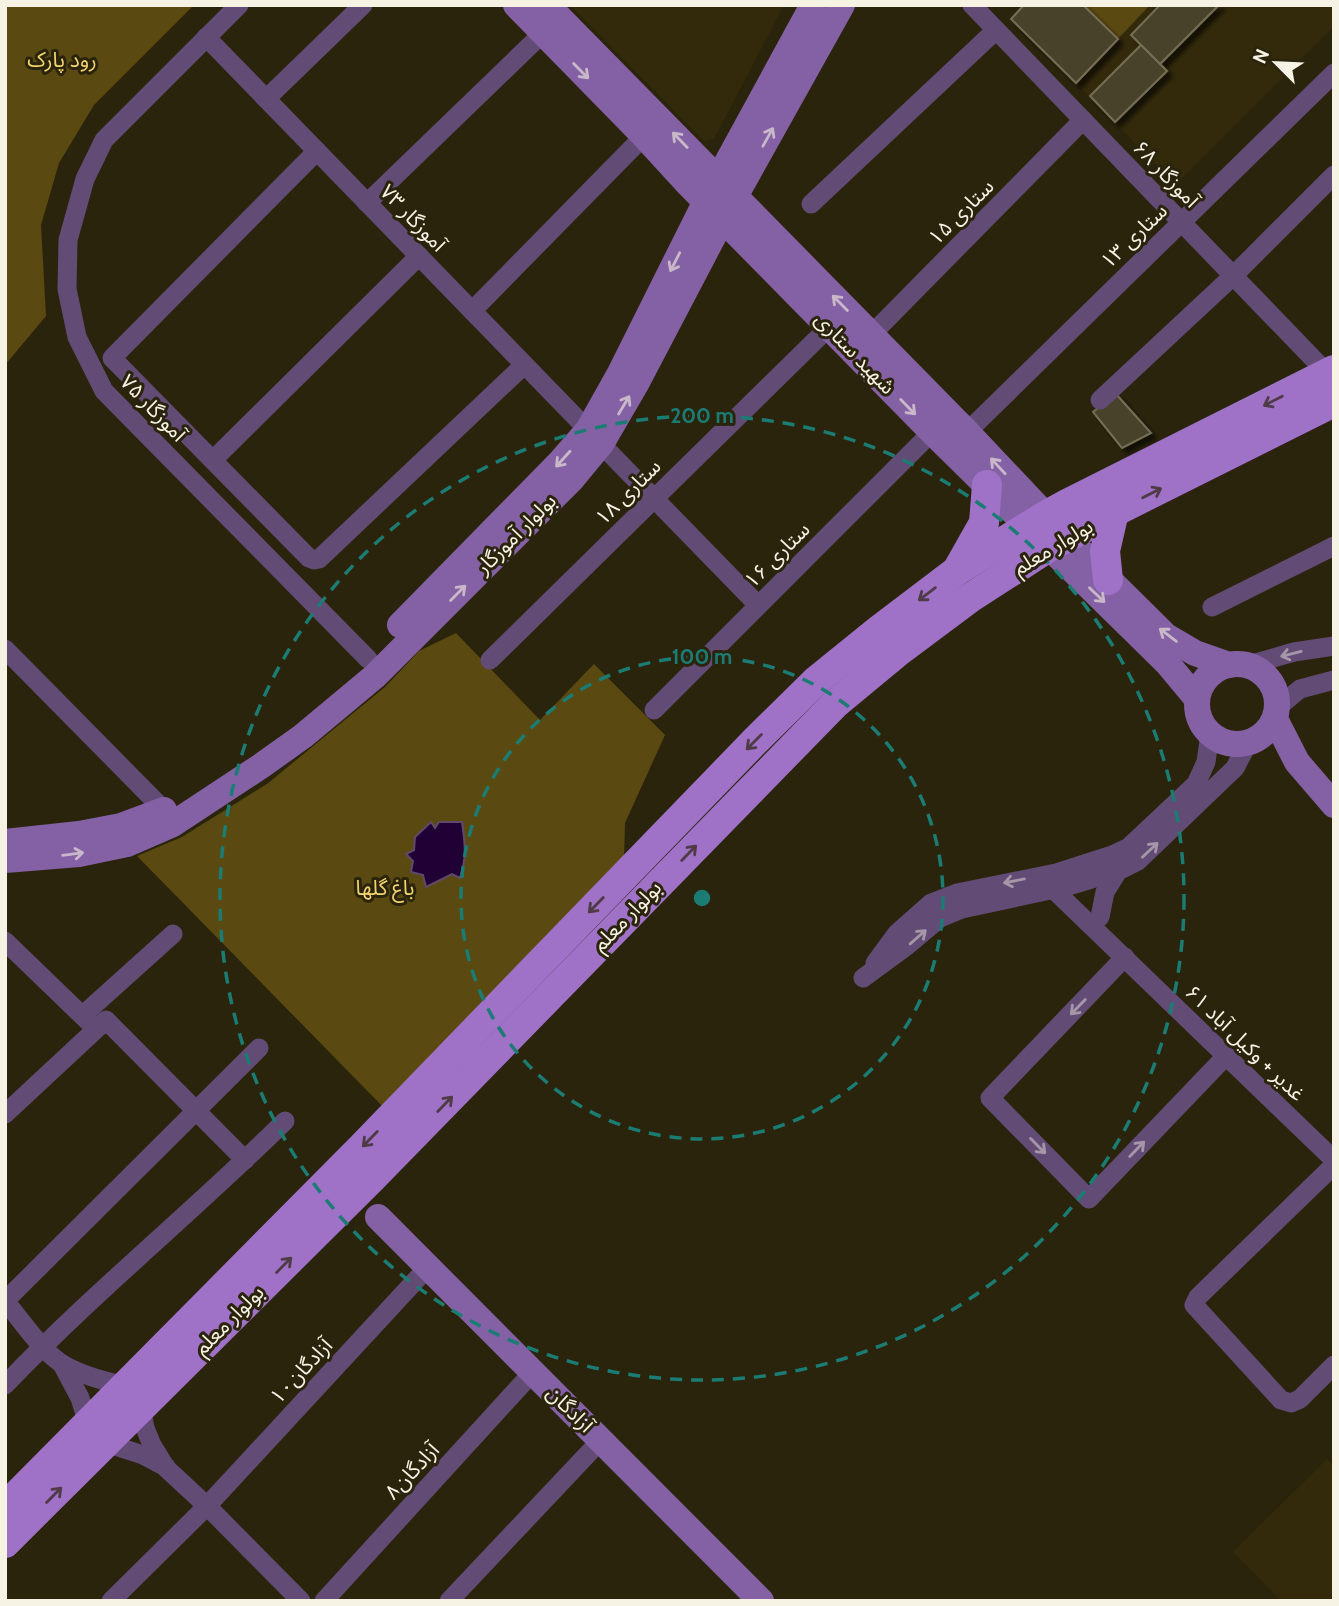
<svg xmlns="http://www.w3.org/2000/svg" width="1339" height="1606" viewBox="0 0 1339 1606" font-family="Cabin,'Noto Sans Arabic',sans-serif">
	<style>
		.built { fill: #332a0b }
		.green { fill: #5a4a11 }
		.water { fill: #200035; stroke: #60496a; stroke-width: 2 }
		.building { fill: #49422a; stroke: #756e55; stroke-width: 2; filter: url(#shadow) }
		.lines { fill: none; stroke-linecap: round; stroke-linejoin: round }
		.street { stroke: #624c76; stroke-width: 19 }
		.secondary { stroke: #8461a4; stroke-width: 26 }
		.primary { stroke: #9f71c7; stroke-width: 30 }
		.oneway { stroke: #c8b8ca }
		.oneway2 { stroke: #4e3b45 }
		.oneway3 { stroke: #a597a8 }
		.ring { fill: none; stroke: #1b7c74; stroke-width: 3.5; stroke-dasharray: 12 9 }
		.labels { text-anchor: middle; stroke-width: 6; stroke-linejoin: round; paint-order: stroke }
		.park-label { font-size: 21px; fill: #f2d36c; stroke: #2b240d }
		.street-label { font-size: 21px; fill: #f6f2e4; stroke: #2b240d }
		.centre { fill: #1b7c74; stroke: #2b240d; stroke-width: 3.5 }
		.ring-label { font-size: 21px; text-anchor: middle; font-weight: bold; fill: #1b7c74; stroke: #2b240d; stroke-width: 6; stroke-linejoin: round; paint-order: stroke }
	</style>
	<defs>
		<filter id="shadow"><feDropShadow dx="5" dy="5" stdDeviation="2" flood-color="#0009"/></filter>
	</defs>
	<rect width="100%" height="100%" fill="#2b240d"/>
	<g class="built">
		<polygon points="570,5 784,5 714,139 704,141"/>
		<polygon points="1150,5 1332,5 1334,7 1334,26 1182,178 1169,178 1076,83"/>
		<polygon points="1327,1459 1334,1466 1334,1601 1281,1601 1233,1552"/>
	</g>
	<g class="green">
		<polygon points="5,5 194,5 94,105 59,163 41,225 46,316 5,365"/>
		<polygon points="1083,5 1150,5 1118,39"/>
		<polygon points="456,633 540,720 594,664 665,735 625,823 624,859 388,1112 137,856 182,837 267,784 385,687 419,651"/>
	</g>
	<path class="water" d="M431,822L435,828L439,822H462C465,842 467,858 460,878L452,874L426,887L423,875L411,872L413,861L406,854L414,850L415,837Z"/>
	<g class="building">
		<polygon points="1024,5 1083,5 1118,39 1076,83 1011,19"/>
		<polygon points="1160,5 1219,5 1160,64 1131,35"/>
		<polygon points="1141,45 1167,71 1115,122 1090,96"/>
		<polygon points="1116,394 1151,433 1122,448 1093,412"/>
	</g>
	<g class="lines">
		<g class="street">
			<polyline points="239,5 104,140 85,179 68,240 67,289 77,337 104,391 368,659"/>
			<polyline points="972,5 1327,373"/>
			<polyline points="206,37 588,430"/>
			<polyline points="266,99 363,5"/>
			<polyline points="317,151 112,358 309,558 314,560 319,559 524,365"/>
			<polyline points="367,203 543,33"/>
			<polyline points="811,204 996,30"/>
			<polyline points="472,311 644,136"/>
			<polyline points="871,335 1083,120"/>
			<polyline points="1100,400 1233,276 1334,175"/>
			<polyline points="967,432 1334,73"/>
			<polyline points="601,444 758,605"/>
			<polyline points="213,460 419,256"/>
			<polyline points="1212,607 1334,546"/>
			<polyline points="5,649 164,810"/>
			<polyline points="490,660 829,327"/>
			<polyline points="1249,665 1294,652 1334,646"/>
			<polyline points="1277,708 1300,689 1334,680"/>
			<polyline points="654,710 932,432"/>
			<polyline points="1055,881 1054,890 1334,1160"/>
			<polyline points="1100,917 1105,892 1118,871"/>
			<polyline points="5,941 96,1029"/>
			<polyline points="1125,957 990,1098 1089,1199 1226,1056"/>
			<polyline points="875,963 897,933 931,903 957,893 1056,873 1112,855 1129,847 1196,784 1206,762 1210,734"/>
			<polyline points="863,978 908,945 940,918 962,909 1069,886 1118,871 1138,861 1235,768 1248,743"/>
			<polyline points="83,1015 173,934"/>
			<polyline points="5,1114 106,1020 245,1160"/>
			<polyline points="1334,1165 1198,1297 1194,1305 1281,1400 1291,1403 1300,1399 1334,1365"/>
			<polyline points="5,1301 259,1048"/>
			<path d="M5,1301C22,1321 42,1352 64,1365C84,1376 104,1381 126,1386"/>
			<polyline points="62,1364 80,1398 88,1424"/>
			<path d="M5,1385C94,1292 194,1211 285,1121"/>
			<polyline points="141,1408 145,1428 152,1445 166,1468 207,1506 301,1601"/>
			<polyline points="106,1443 143,1455 166,1467"/>
			<polyline points="111,1601 207,1506 428,1267"/>
			<polyline points="324,1601 533,1372"/>
			<polyline points="449,1601 601,1440"/>
		</g>
		<g class="secondary">
			<polyline points="516,5 644,136 688,184 932,432 1167,663 1197,699"/>
			<polyline points="547,5 967,432 1066,537 1166,636 1195,653 1229,665"/>
			<polyline points="400,625 560,462 588,430 620,373 706,201 813,5"/>
			<circle cx="1237" cy="704" r="40"/>
			<polyline points="1275,719 1297,762 1334,805"/>
			<polyline points="5,842 79,834 121,826 164,810"/>
			<polyline points="5,860 79,854 127,844 173,824 261,766 303,736 375,676 572,479 601,444 636,384 723,218 842,5"/>
			<polyline points="378,1217 761,1601"/>
		</g>
		<g class="primary">
			<polyline points="958,569 984,523 987,485"/>
			<polyline points="1108,580 1105,551 1114,512"/>
			<polyline points="5,1507 362,1147 756,740 816,681 879,630 958,570 1045,516 1067,504 1334,370"/>
			<polyline points="5,1543 372,1178 835,704 899,651 970,598 1049,547 1114,512 1334,402"/>
		</g>
	</g>
	<defs><path id="oneway-shaft" d="M-6 0H5M1.5-3L5.5 0L1.5 3" fill="none" stroke-width="1.6" stroke-linecap="round" stroke-linejoin="round" transform="scale(1.75)"/></defs>
	<g class="oneway">
		<use href="#oneway-shaft" transform="translate(581 71) rotate(45)"/>
		<use href="#oneway-shaft" transform="translate(768 137) rotate(-61)"/>
		<use href="#oneway-shaft" transform="translate(680 140) rotate(-134)"/>
		<use href="#oneway-shaft" transform="translate(675 262) rotate(117)"/>
		<use href="#oneway-shaft" transform="translate(840 303) rotate(-135)"/>
		<use href="#oneway-shaft" transform="translate(624 405) rotate(-59)"/>
		<use href="#oneway-shaft" transform="translate(908 407) rotate(46)"/>
		<use href="#oneway-shaft" transform="translate(563 459) rotate(132)"/>
		<use href="#oneway-shaft" transform="translate(998 466) rotate(-133)"/>
		<use href="#oneway-shaft" transform="translate(458 593) rotate(-45)"/>
		<use href="#oneway-shaft" transform="translate(1097 595) rotate(44)"/>
		<use href="#oneway-shaft" transform="translate(1168 635) rotate(-143)"/>
		<use href="#oneway-shaft" transform="translate(73 854) rotate(-7)"/>
	</g>
	<g class="oneway2">
		<use href="#oneway-shaft" transform="translate(1273 401) rotate(153)"/>
		<use href="#oneway-shaft" transform="translate(1152 493) rotate(-27)"/>
		<use href="#oneway-shaft" transform="translate(927 594) rotate(143)"/>
		<use href="#oneway-shaft" transform="translate(754 742) rotate(135)"/>
		<use href="#oneway-shaft" transform="translate(689 853) rotate(-46)"/>
		<use href="#oneway-shaft" transform="translate(596 905) rotate(134)"/>
		<use href="#oneway-shaft" transform="translate(445 1104) rotate(-46)"/>
		<use href="#oneway-shaft" transform="translate(370 1139) rotate(134)"/>
		<use href="#oneway-shaft" transform="translate(284 1265) rotate(-45)"/>
		<use href="#oneway-shaft" transform="translate(54 1495) rotate(-45)"/>
	</g>
	<g class="oneway3">
		<use href="#oneway-shaft" transform="translate(1291 654) rotate(166)"/>
		<use href="#oneway-shaft" transform="translate(1150 850) rotate(-43)"/>
		<use href="#oneway-shaft" transform="translate(1014 881) rotate(169)"/>
		<use href="#oneway-shaft" transform="translate(918 937) rotate(-41)"/>
		<use href="#oneway-shaft" transform="translate(1078 1007) rotate(134)"/>
		<use href="#oneway-shaft" transform="translate(1038 1146) rotate(45)"/>
		<use href="#oneway-shaft" transform="translate(1137 1149) rotate(-46)"/>
	</g>
	<g class="ring">
		<circle cx="702" cy="898" r="241"/>
		<circle cx="702" cy="898" r="482"/>
	</g>
	<g class="labels">
		<g class="park-label">
			<text x="62" y="67">رود پارک</text>
			<text x="385" y="895">باغ گلها</text>
		</g>
		<g class="street-label">
			<text transform="translate(1166 174) rotate(46)" y="7">آموزگار ۶۸</text>
			<text transform="translate(961 212) rotate(-45)" y="7">ستاری ۱۵</text>
			<text transform="translate(413 218) rotate(46)" y="7">۷۳ آموزگار</text>
			<text transform="translate(1134 236) rotate(-44)" y="7">ستاری ۱۳</text>
			<text transform="translate(855 353) rotate(46)" y="7">شهید ستاری</text>
			<text transform="translate(153 408) rotate(46)" y="7">آموزگار ۷۵</text>
			<text transform="translate(628 492) rotate(-45)" y="7">ستاری ۱۸</text>
			<text transform="translate(516 534) rotate(-45)" y="7">بولوار آموزگار</text>
			<text transform="translate(1053 547) rotate(-31)" y="7">بولوار معلم</text>
			<text transform="translate(777 555) rotate(-45)" y="7">ستاری ۱۶</text>
			<text transform="translate(627 916) rotate(-46)" y="7">بولوار معلم</text>
			<text transform="translate(1245 1043) rotate(44)" y="7">غدیر + وکیل آباد ۶۱</text>
			<text transform="translate(229 1320) rotate(-45)" y="7">بولوار معلم</text>
			<text transform="translate(301 1371) rotate(-47)" y="7">آزادگان۱۰</text>
			<text transform="translate(570 1409) rotate(45)" y="7">آزادگان</text>
			<text transform="translate(412 1471) rotate(-47)" y="7">آزادگان۸</text>
		</g>
	</g>
	<circle cx="702" cy="898" r="10" class="centre"/>
	<g class="ring-label">
		<text x="702" y="423">200 m</text>
		<text x="702" y="664">100 m</text>
	</g>
	<rect width="1339" height="1606" fill="none" stroke="#f6f2e4" stroke-width="14"/>
	<g transform="translate(1276 63) rotate(294)" stroke="#2b240d" stroke-width="5" paint-order="stroke">
	<path d="M0-5L12 26L0 18L-12 26Z" fill="#f6f2e4"/>
	<text y="-10" font-size="19" font-weight="bold" text-anchor="middle" fill="#f6f2e4">N</text>
	</g>
</svg>
